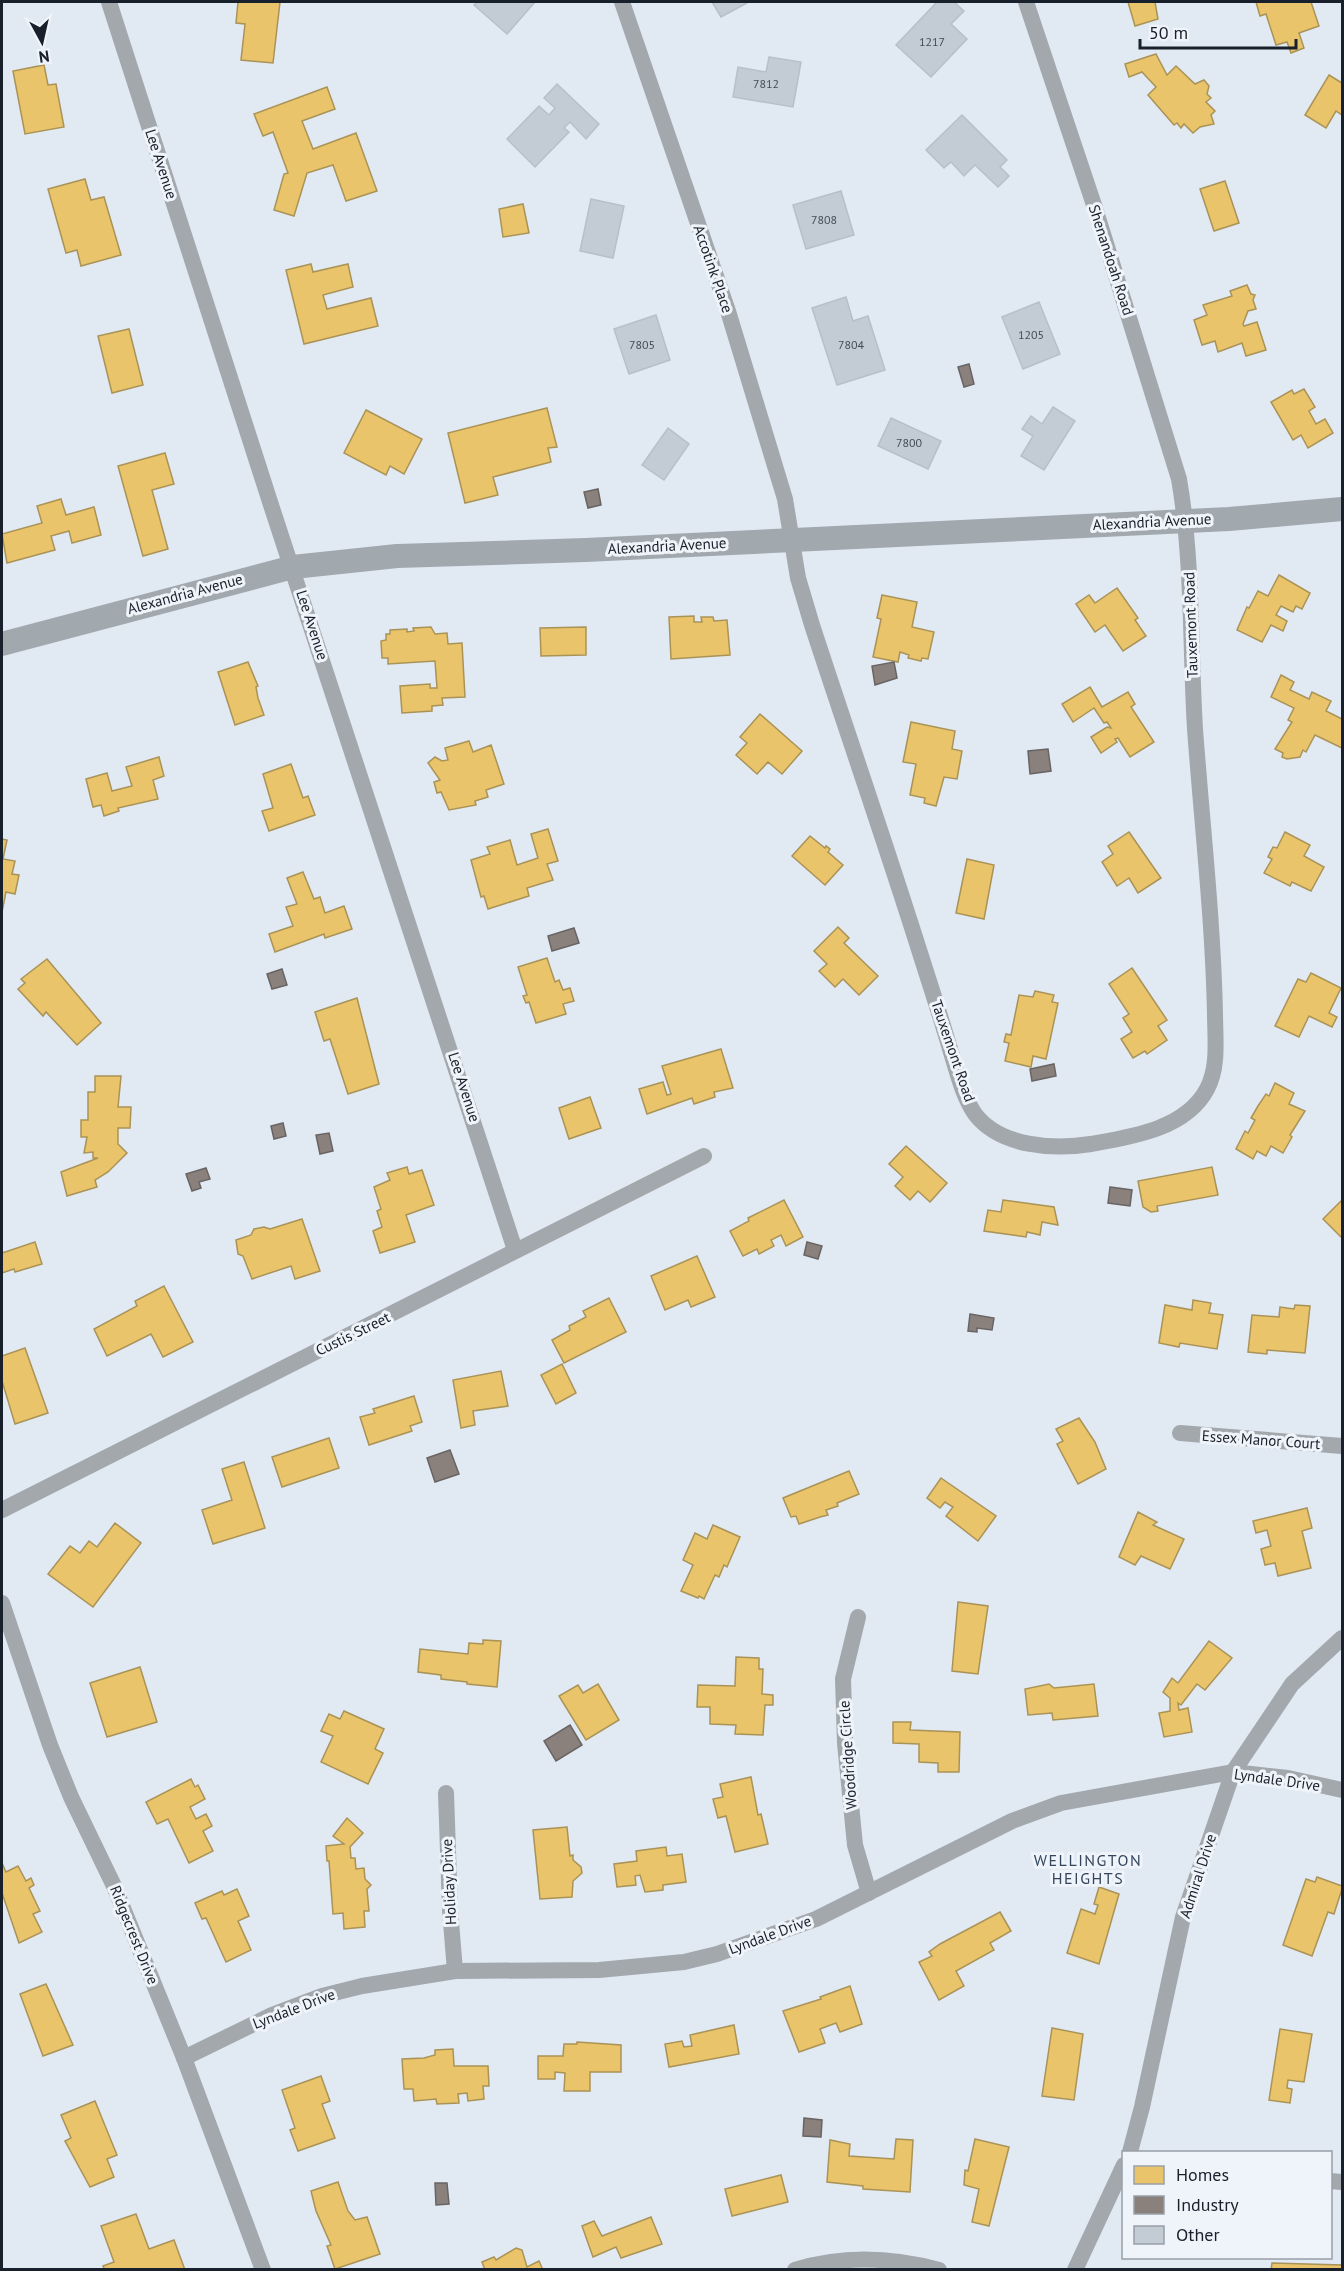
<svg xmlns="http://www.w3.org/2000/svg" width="1344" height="2271" viewBox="0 0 1344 2271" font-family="'PT Sans',sans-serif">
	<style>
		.homes { fill: #e9c46a; stroke: #aa9357; stroke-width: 1.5 }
		.industry { fill: #8a817c; stroke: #686464; stroke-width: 1.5 }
		.building { fill: #c3cbd5; stroke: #b7bfc9; stroke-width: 1.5 }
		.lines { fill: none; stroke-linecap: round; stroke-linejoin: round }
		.street { stroke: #a3a8ad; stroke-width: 16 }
		.secondary { stroke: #a1a8ae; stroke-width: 24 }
		.labels { text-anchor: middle; stroke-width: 6; stroke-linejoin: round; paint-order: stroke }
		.number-label { font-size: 12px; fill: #434b56 }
		.street-label { font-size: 15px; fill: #18202b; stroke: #eff4fa }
		.neighbourhood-label { font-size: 16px; letter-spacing: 1.5px; fill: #33465e; stroke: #eff4fa }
	</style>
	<rect width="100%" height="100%" fill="#e1e9f3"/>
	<g class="homes">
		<polygon points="238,2 280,2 273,63 241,60 245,24 236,23"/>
		<polygon points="1128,2 1155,2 1158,19 1135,26"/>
		<polygon points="1256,2 1311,2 1319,26 1299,33 1304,48 1291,53 1287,42 1276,45 1266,14 1260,16"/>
		<polygon points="1156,54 1167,75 1176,66 1195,84 1204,80 1209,86 1207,94 1211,98 1206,102 1215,111 1211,115 1214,124 1200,127 1193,133 1184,124 1181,128 1177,123 1174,125 1148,95 1156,87 1142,72 1129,77 1125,64"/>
		<polygon points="44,65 48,85 56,84 64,127 25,134 13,71"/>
		<polygon points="1329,75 1342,83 1342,115 1336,111 1326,128 1305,115"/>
		<polygon points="327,87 335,109 302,121 313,149 356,133 377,191 346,201 333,165 307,173 294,216 274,210 284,174 288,173 273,132 263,136 254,114"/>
		<polygon points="85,179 91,200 104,197 121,255 81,266 77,250 66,253 48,189"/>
		<polygon points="1225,181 1239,223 1214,231 1200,189"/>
		<polygon points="523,204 529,233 503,237 499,209"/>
		<polygon points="311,264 313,272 348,264 353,287 323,295 327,309 371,298 378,326 304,344 286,270"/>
		<polygon points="1247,285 1251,294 1255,295 1253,300 1256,309 1248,311 1243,324 1244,326 1257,322 1266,350 1246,356 1242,343 1218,352 1215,341 1202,345 1194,320 1207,315 1203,305 1232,296 1230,291"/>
		<polygon points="129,329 143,385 112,393 98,336"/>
		<polygon points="1304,389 1315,407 1309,411 1316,424 1325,419 1333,433 1308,448 1301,435 1293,440 1271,402 1292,390 1294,394"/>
		<polygon points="547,408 557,447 548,448 551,462 493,477 498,495 465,503 448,433"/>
		<polygon points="366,410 422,439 404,474 390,466 386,475 344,453"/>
		<polygon points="165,453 174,484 152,490 168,549 143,556 118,466"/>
		<polygon points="61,499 66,515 94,507 101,535 72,543 69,531 51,536 55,550 7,563 2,534 42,523 37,506"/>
		<polygon points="1279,575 1310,593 1302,609 1296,606 1293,612 1281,606 1276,615 1287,621 1283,631 1271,625 1262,642 1237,630 1247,607 1249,608 1258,591 1268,596"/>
		<polygon points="1117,588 1138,618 1135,620 1146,636 1123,651 1105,625 1095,632 1076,604 1089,595 1095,603"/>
		<polygon points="882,595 917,602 912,627 934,632 928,659 922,658 921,661 908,658 909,655 900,652 898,662 873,657 881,619 877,618"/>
		<polygon points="694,616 694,622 702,622 701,617 713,617 714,621 727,620 730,655 671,659 669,617"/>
		<polygon points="431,627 435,634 447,633 448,644 462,643 465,697 442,698 443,705 432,706 432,711 402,713 400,686 430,684 430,688 437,688 435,661 388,664 388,658 382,658 381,641 386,640 386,634 390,634 390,630 407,629 407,632 414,631 413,628"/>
		<polygon points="586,627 586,655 541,656 540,628"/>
		<polygon points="248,662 258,686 256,687 258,698 264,715 235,725 218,672"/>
		<polygon points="1281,675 1294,682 1290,690 1309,699 1312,692 1331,701 1326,711 1342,719 1342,748 1315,735 1306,752 1303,750 1300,757 1287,759 1282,757 1283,753 1275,749 1292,722 1288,720 1294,708 1271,697"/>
		<polygon points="1090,687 1102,707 1128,692 1135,704 1131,707 1154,742 1130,757 1118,738 1115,739 1117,742 1101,753 1091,737 1107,727 1111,728 1107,722 1104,723 1094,708 1073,722 1062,704"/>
		<polygon points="760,714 802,751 782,774 768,762 757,774 736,755 747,743 740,737"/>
		<polygon points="911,722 955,731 952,749 962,751 957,779 944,777 936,806 924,803 925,798 910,795 916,764 903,762"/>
		<polygon points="469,741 473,752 491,745 504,784 486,790 488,797 475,801 476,805 449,810 441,792 437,793 434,782 440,780 428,763 435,757 442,761 448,760 445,748"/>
		<polygon points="159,757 164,776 153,780 158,799 118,808 119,811 104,816 101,805 93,807 86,779 107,773 112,791 132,786 126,767"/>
		<polygon points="291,764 303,798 308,796 315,815 269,831 262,811 273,808 263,774"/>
		<polygon points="548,829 558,861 547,864 553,880 527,888 529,896 488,909 484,896 481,897 471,860 490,854 487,847 510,840 517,865 538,858 531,834"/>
		<polygon points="1129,832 1161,878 1138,893 1129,878 1117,886 1102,862 1113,854 1108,846"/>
		<polygon points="1285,832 1310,845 1304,856 1324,867 1311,891 1292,882 1290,886 1264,873 1272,859 1268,857 1273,847 1277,848"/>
		<polygon points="810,836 825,848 826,846 830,849 828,852 843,865 825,885 792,856"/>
		<polygon points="2,839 7,840 3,859 15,861 12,874 19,875 15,894 6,892 2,912"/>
		<polygon points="967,859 994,865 984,919 956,913"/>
		<polygon points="303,872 314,899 320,897 325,913 344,906 352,929 325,938 324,934 275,952 269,934 293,926 286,907 297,904 287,878"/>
		<polygon points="838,927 849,938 844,943 878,976 859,995 843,979 835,987 819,971 827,964 814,951"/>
		<polygon points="547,958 555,982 559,980 563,990 570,988 574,1001 563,1004 566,1014 536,1023 529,1002 526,1003 523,996 527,995 518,967"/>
		<polygon points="47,959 101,1023 77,1045 46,1012 43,1016 18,989 25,983 21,979"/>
		<polygon points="1132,968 1167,1020 1158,1026 1167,1040 1147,1054 1145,1051 1133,1058 1121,1039 1132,1032 1123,1018 1129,1014 1109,984"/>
		<polygon points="1311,973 1341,988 1329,1013 1337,1017 1332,1027 1309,1016 1299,1037 1275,1026 1298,979 1306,982"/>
		<polygon points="1035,991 1054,995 1052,1002 1058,1003 1046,1059 1033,1056 1031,1067 1005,1061 1009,1043 1004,1042 1006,1034 1011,1035 1019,995 1033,997"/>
		<polygon points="357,998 379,1084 348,1094 330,1039 324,1041 315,1012"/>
		<polygon points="721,1049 733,1088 714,1092 715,1097 694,1104 692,1098 647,1114 639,1089 663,1082 667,1095 671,1094 662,1066"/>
		<polygon points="95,1076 121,1076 118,1107 131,1107 130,1128 118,1128 118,1144 127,1153 108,1172 95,1180 97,1187 67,1196 61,1172 98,1158 93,1158 93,1152 84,1153 87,1137 81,1137 81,1120 88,1120 88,1092 95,1092"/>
		<polygon points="1275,1083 1294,1093 1289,1104 1305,1111 1290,1135 1292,1137 1283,1153 1271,1146 1266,1156 1257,1151 1253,1159 1236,1149 1245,1131 1248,1133 1255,1120 1251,1118 1258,1106 1266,1094 1269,1096"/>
		<polygon points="590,1097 601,1128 569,1139 559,1108"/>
		<polygon points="906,1146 947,1183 930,1202 918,1191 910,1200 895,1186 903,1177 889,1164"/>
		<polygon points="407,1167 409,1174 422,1170 434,1205 406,1215 415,1242 380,1253 373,1231 382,1227 377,1211 381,1209 374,1187 390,1180 387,1173"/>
		<polygon points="1212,1167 1218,1195 1157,1206 1158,1211 1151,1212 1143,1207 1138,1181"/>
		<polygon points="784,1200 803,1237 786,1246 781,1235 771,1240 774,1246 759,1254 757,1249 743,1256 730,1231 749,1221 748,1218"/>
		<polygon points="1003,1200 1054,1207 1058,1225 1042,1222 1040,1235 1027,1232 1026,1237 984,1231 988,1210 1001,1212"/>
		<polygon points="1342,1200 1342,1238 1323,1219"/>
		<polygon points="302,1219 320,1271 295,1279 291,1266 252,1279 243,1256 238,1254 236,1240 251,1235 254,1229 264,1227 270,1229"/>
		<polygon points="35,1242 42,1264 15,1272 14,1269 2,1273 2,1253"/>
		<polygon points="697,1256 715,1297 691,1307 688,1300 665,1310 651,1276"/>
		<polygon points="164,1286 193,1342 163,1357 151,1334 107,1356 94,1329 137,1306 135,1301"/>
		<polygon points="609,1298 626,1332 564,1363 552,1340 570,1330 569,1326 586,1317 583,1311"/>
		<polygon points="1193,1300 1211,1303 1209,1313 1223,1315 1217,1349 1180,1343 1179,1347 1159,1343 1165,1305 1192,1310"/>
		<polygon points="1295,1305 1310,1306 1305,1353 1267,1350 1267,1354 1248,1352 1252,1315 1279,1317 1280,1307 1294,1309"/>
		<polygon points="25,1348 48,1413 15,1424 2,1381 2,1356"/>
		<polygon points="562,1364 576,1393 556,1404 541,1375"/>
		<polygon points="501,1371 508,1406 473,1411 475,1425 461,1428 453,1380"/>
		<polygon points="414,1396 422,1422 410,1426 412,1431 369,1445 360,1417 375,1413 373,1409"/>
		<polygon points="1079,1418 1095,1442 1106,1469 1078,1484 1057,1444 1063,1441 1056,1429"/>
		<polygon points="329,1438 339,1468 282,1487 272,1457"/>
		<polygon points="244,1462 265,1528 213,1544 202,1510 232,1500 222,1469"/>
		<polygon points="849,1471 859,1494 837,1503 838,1506 826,1510 828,1515 820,1517 799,1524 796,1516 791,1517 783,1498"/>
		<polygon points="941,1478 996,1516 978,1541 946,1516 953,1507 945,1502 940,1508 927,1498"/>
		<polygon points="1307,1508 1312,1528 1302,1531 1311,1568 1278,1576 1275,1563 1265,1565 1261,1549 1271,1546 1267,1530 1256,1533 1253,1521"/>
		<polygon points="1138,1512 1157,1522 1153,1525 1184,1539 1170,1569 1141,1556 1135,1565 1119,1557"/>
		<polygon points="115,1523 141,1543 93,1607 48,1574 70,1546 80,1553 89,1541 97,1547"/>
		<polygon points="713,1525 740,1537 727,1567 724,1565 719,1577 715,1575 704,1599 699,1596 698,1598 681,1591 693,1565 683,1560 695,1533 707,1539"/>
		<polygon points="958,1602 988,1606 978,1674 952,1671"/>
		<polygon points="483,1640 501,1641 497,1687 467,1684 467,1682 441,1679 441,1675 418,1672 420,1649 468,1654 469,1643 483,1644"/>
		<polygon points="1209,1641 1232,1658 1205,1690 1197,1684 1181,1705 1178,1703 1179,1710 1188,1708 1192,1732 1164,1737 1159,1713 1170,1711 1170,1698 1163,1692 1172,1678 1178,1683"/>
		<polygon points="736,1657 759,1658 759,1669 763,1669 762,1694 773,1695 773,1705 765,1705 763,1735 735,1734 736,1725 710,1724 710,1707 697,1707 698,1685 735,1686"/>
		<polygon points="140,1667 157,1722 107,1737 90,1683"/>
		<polygon points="598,1684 619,1720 586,1740 559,1696 578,1685 583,1693"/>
		<polygon points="1049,1684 1054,1688 1094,1684 1098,1716 1053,1720 1052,1713 1028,1715 1025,1689"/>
		<polygon points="344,1711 384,1729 375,1749 383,1753 368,1784 321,1762 333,1736 321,1731 329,1714 340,1719"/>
		<polygon points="893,1722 911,1722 910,1730 960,1732 959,1772 938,1772 938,1763 919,1762 919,1744 893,1743"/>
		<polygon points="751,1777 758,1815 761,1814 768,1844 735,1852 726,1816 718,1818 713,1799 723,1797 720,1784"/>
		<polygon points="191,1779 195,1787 198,1785 205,1799 190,1807 196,1819 206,1814 212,1826 203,1831 213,1851 189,1863 168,1819 157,1824 146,1802"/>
		<polygon points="347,1818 363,1833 350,1847 351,1858 355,1858 356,1869 364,1868 365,1879 371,1885 367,1889 369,1911 364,1911 365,1927 344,1929 343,1913 333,1914 329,1861 327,1861 326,1846 344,1844 333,1836"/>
		<polygon points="567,1827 570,1856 573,1855 573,1860 581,1867 582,1873 573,1881 572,1897 540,1899 533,1830"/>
		<polygon points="666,1847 667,1856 682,1854 686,1882 663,1885 663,1890 645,1892 640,1875 635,1876 636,1885 617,1887 614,1864 637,1861 636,1851"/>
		<polygon points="2,1863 6,1872 18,1866 26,1881 31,1878 34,1885 29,1888 40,1911 33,1914 42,1932 19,1943 2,1893"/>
		<polygon points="1317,1877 1342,1886 1342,1889 1334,1914 1328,1912 1312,1956 1283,1945 1306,1879 1315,1882"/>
		<polygon points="1099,1887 1119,1894 1099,1964 1067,1953 1081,1909 1095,1914 1098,1905 1094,1904"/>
		<polygon points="237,1889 249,1916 238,1921 251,1950 226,1962 206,1918 202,1919 195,1903 222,1891 224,1895"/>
		<polygon points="1000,1912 1011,1931 990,1943 994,1950 956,1971 964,1986 939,2000 919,1962 932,1956 929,1952 940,1944"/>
		<polygon points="46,1984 73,2045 43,2056 20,1994"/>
		<polygon points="850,1986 862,2024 840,2032 836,2023 820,2029 825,2043 799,2052 783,2011 821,1999 820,1997"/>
		<polygon points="734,2025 739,2054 669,2067 665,2044 682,2041 684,2047 692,2046 690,2035"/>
		<polygon points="1052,2028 1083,2034 1074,2100 1042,2096"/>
		<polygon points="1280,2029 1312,2034 1304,2082 1288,2080 1287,2088 1292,2089 1290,2103 1269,2100"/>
		<polygon points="577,2042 621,2045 621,2072 590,2072 590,2091 564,2091 565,2073 555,2072 555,2079 538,2079 538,2056 563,2056 564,2044 577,2044"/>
		<polygon points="453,2049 454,2066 488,2066 489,2086 483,2086 484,2099 468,2101 467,2093 458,2094 459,2103 437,2104 436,2099 414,2101 413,2089 404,2089 402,2059 424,2058 435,2055 435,2050"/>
		<polygon points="321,2076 330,2101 322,2104 335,2138 298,2151 290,2130 295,2128 282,2090"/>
		<polygon points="95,2101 117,2155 107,2159 114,2177 90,2187 65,2141 71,2138 61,2115"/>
		<polygon points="896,2139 913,2140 910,2192 863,2189 863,2186 827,2182 830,2140 850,2144 849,2156 894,2159"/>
		<polygon points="975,2139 1009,2147 989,2226 972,2222 979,2189 964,2185 965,2170 968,2171"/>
		<polygon points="781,2175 788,2202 732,2216 725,2189"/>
		<polygon points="338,2182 348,2211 355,2220 367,2217 380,2254 335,2269 327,2246 331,2245 316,2211 311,2191"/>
		<polygon points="136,2214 149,2249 174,2240 185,2270 105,2270 103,2266 114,2262 101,2226"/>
		<polygon points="651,2217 662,2244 621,2258 616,2247 593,2257 582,2226 594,2221 602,2236"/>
		<polygon points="516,2248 522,2250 527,2267 539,2261 543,2270 485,2270 482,2262 494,2257 496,2260"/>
		<polygon points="1272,2263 1342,2265 1342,2270 1271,2270"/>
	</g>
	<g class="industry">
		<polygon points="969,364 974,384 964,387 958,367"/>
		<polygon points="598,489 601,505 588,508 584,492"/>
		<polygon points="894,662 897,678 875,685 872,666"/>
		<polygon points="1048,749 1051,771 1030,774 1028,751"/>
		<polygon points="574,928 579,943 552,951 548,936"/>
		<polygon points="282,969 287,985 272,989 267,974"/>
		<polygon points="1054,1064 1056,1076 1032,1081 1030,1069"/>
		<polygon points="283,1123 286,1136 274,1139 271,1126"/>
		<polygon points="329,1133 333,1151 320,1154 316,1135"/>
		<polygon points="206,1168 210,1179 199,1182 201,1188 192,1191 186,1174"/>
		<polygon points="1110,1187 1132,1190 1130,1206 1108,1203"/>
		<polygon points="807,1242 822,1246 818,1259 804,1255"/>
		<polygon points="970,1314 994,1318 992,1330 977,1328 977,1332 968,1331"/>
		<polygon points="450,1450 459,1474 435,1482 427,1458"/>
		<polygon points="570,1725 582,1745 556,1761 544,1741"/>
		<polygon points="804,2118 822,2120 821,2137 803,2136"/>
		<polygon points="435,2183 447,2183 449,2204 436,2205"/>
	</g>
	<g class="building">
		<polygon points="477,2 535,2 507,34 474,5"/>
		<polygon points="712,2 747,2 747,3 721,17"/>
		<polygon points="937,2 954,2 964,11 951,24 967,39 931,77 896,45"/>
		<polygon points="769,57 801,62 793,107 733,97 738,67 766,72"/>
		<polygon points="557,84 599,124 586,139 570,122 564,128 569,132 535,167 507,139 539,106 549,115 555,108 544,98"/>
		<polygon points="962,115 1007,160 1000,167 1009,176 998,187 975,165 964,176 951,162 944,168 926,150"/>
		<polygon points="841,191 854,235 806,249 793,205"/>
		<polygon points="591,199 624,206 613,258 580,251"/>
		<polygon points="846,297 853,321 868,316 885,370 837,385 812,308"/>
		<polygon points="1039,302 1060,354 1023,369 1002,317"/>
		<polygon points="656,315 670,360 629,374 614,329"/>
		<polygon points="1053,407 1075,421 1044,470 1021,456 1033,436 1022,429 1031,416 1042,424"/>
		<polygon points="891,418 941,441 928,469 878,446"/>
		<polygon points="668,428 689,444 664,480 642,465"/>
	</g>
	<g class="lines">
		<g class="street">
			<polyline points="109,2 271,505 515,1250"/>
			<path d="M622,2L728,311L785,499L798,578L812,625C848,735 886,845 921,956C931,987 941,1018 950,1049C957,1071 962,1095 975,1114C1000,1147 1054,1150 1091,1144C1131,1137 1186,1129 1207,1089C1219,1067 1215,1038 1215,1014C1213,919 1202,824 1195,729C1190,646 1193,561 1179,479L1095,208L1026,2"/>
			<polyline points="1180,1433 1342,1446"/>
			<polyline points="2,1510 704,1156"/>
			<polyline points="2,1603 50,1745 71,1797 114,1886 184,2058 263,2270"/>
			<polyline points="858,1617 843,1679 845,1743 855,1845 869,1893"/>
			<polyline points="446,1793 450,1910 455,1971"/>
			<polyline points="184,2058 272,2015 322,1996 362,1986 455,1971 599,1970 684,1962 717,1954 816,1919 1012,1821 1061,1803 1233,1772 1288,1778 1342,1790"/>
			<polyline points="1130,2152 1142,2107 1183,1917 1233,1772 1292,1684 1342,1638"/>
			<polyline points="1330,2181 1342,2182"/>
			<path d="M795,2270C843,2255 891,2257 939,2270"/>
			<polyline points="1075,2270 1124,2165"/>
		</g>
		<polyline class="secondary" points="2,644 293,567 397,556 586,550 1229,519 1342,509"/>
	</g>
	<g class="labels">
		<g class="number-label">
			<text x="932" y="46">1217</text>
			<text x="766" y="88">7812</text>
			<text x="824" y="224">7808</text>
			<text x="1031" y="339">1205</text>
			<text x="642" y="349">7805</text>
			<text x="851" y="349">7804</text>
			<text x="909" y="447">7800</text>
		</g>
		<g class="street-label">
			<text transform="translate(161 164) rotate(72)" y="5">Lee Avenue</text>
			<text transform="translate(1111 260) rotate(72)" y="5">Shenandoah Road</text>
			<text transform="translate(713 269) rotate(71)" y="5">Accotink Place</text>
			<text transform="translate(1152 522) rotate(-3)" y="5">Alexandria Avenue</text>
			<text transform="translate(667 546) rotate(-3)" y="5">Alexandria Avenue</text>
			<text transform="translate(185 594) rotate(-15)" y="5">Alexandria Avenue</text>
			<text transform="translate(312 625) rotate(72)" y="5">Lee Avenue</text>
			<text transform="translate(1191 625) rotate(-92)" y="5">Tauxemont Road</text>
			<text transform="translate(953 1051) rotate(71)" y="5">Tauxemont Road</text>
			<text transform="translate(464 1087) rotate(72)" y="5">Lee Avenue</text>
			<text transform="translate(353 1334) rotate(-26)" y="5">Custis Street</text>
			<text transform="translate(1261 1440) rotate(4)" y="5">Essex Manor Court</text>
			<text transform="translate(848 1755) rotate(-94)" y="5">Woodridge Circle</text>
			<text transform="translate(1277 1780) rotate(8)" y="5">Lyndale Drive</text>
			<text transform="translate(1198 1876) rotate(-72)" y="5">Admiral Drive</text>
			<text transform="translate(449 1882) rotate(-93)" y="5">Holiday Drive</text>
			<text transform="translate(134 1935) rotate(68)" y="5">Ridgecrest Drive</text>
			<text transform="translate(770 1935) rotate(-20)" y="5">Lyndale Drive</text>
			<text transform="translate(294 2009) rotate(-21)" y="5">Lyndale Drive</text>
		</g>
		<g class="neighbourhood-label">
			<text x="1088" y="1866">WELLINGTON<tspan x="1088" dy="18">HEIGHTS</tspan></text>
		</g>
	</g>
	<rect width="1344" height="2271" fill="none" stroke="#18202b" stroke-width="6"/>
	<rect x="1122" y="2151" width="210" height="108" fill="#eff4fa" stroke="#999fa7" stroke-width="1.5"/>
	<rect x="1134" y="2166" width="30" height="18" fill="#e9c46a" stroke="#999fa7" stroke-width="1.5"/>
	<text x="1176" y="2181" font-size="18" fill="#18202b">Homes</text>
	<rect x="1134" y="2196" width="30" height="18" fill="#8a817c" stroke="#999fa7" stroke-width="1.5"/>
	<text x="1176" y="2211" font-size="18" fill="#18202b">Industry</text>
	<rect x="1134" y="2226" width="30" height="18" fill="#c3cbd5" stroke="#999fa7" stroke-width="1.5"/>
	<text x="1176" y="2241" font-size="18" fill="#18202b">Other</text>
	<g transform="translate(42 42) rotate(172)" stroke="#eff4fa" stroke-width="4.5" paint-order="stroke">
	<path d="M0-4.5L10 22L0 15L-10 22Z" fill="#18202b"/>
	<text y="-9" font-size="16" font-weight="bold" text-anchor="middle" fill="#18202b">N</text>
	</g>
	<path d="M1140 39v9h156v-9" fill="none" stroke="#18202b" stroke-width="3"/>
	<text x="1149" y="39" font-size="18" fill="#18202b" stroke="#eff4fa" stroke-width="4.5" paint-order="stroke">50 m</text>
</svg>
